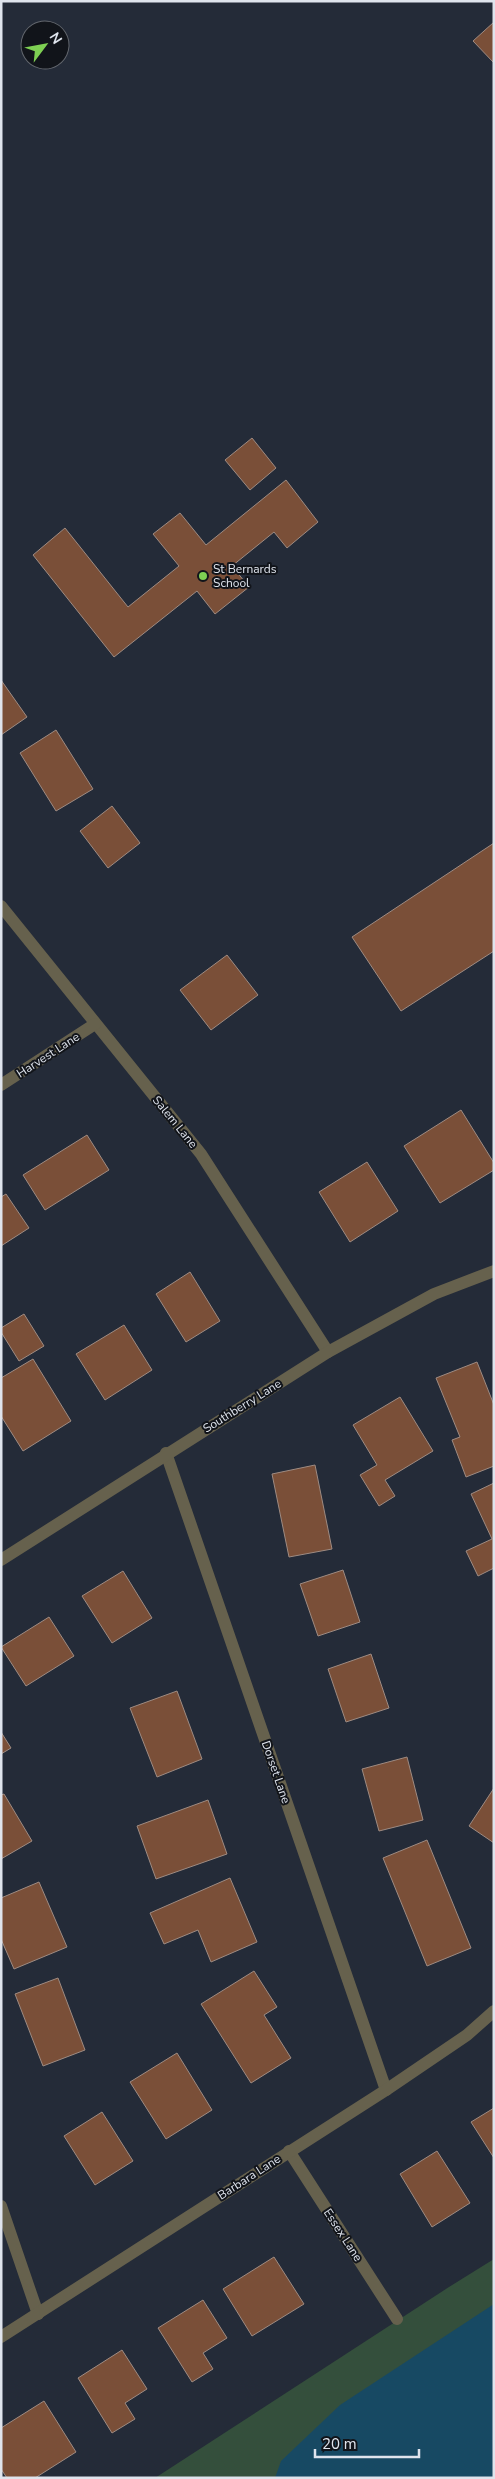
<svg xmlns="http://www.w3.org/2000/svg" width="495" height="2479" viewBox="0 0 495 2479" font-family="'Nunito Sans',sans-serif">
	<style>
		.green { fill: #344f3c }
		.water { fill: #174963 }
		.building { fill: #7a4f38; stroke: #9e8b82 }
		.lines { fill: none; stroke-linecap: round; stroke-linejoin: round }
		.minor { stroke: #66614d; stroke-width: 12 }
		.poi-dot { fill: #7ed053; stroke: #11141a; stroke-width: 2 }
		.labels { text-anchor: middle; stroke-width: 4; stroke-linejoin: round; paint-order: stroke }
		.poi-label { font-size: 12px; fill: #dfe4ed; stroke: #11141a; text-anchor: start }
		.street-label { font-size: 12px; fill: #dfe4ed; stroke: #11141a }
	</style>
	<rect width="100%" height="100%" fill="#242b38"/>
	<polygon class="green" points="494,2259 494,2478 155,2478 449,2287"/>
	<polygon class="water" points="494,2304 494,2478 275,2478 281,2461 340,2405"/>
	<g class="building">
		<polygon points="494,22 494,63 473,41"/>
		<polygon points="252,438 276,468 250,490 225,460"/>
		<polygon points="286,480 318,522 287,548 274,532 232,566 249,587 215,614 197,591 114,657 33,555 65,528 128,607 179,566 153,534 180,513 206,545"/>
		<polygon points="1,680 27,717 1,735"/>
		<polygon points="56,730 93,789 56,811 20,753"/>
		<polygon points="112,806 140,843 108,868 80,831"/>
		<polygon points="494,843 494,951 401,1011 352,937"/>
		<polygon points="227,955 258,995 211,1030 180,990"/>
		<polygon points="461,1110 494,1163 494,1170 440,1203 404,1146"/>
		<polygon points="87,1135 109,1170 45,1210 23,1175"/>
		<polygon points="367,1162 398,1211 350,1242 319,1192"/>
		<polygon points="6,1194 29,1228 1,1246 1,1197"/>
		<polygon points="190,1272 220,1321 186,1342 156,1294"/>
		<polygon points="24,1314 44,1346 19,1361 1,1332 1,1328"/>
		<polygon points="124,1325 152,1370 105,1400 76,1354"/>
		<polygon points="33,1359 71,1421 23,1451 1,1416 1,1378"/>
		<polygon points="477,1362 494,1405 494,1466 466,1477 452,1440 460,1437 436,1378"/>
		<polygon points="400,1397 433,1451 385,1480 395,1496 379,1506 360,1475 377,1465 353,1425"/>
		<polygon points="315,1465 332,1549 289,1557 272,1474"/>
		<polygon points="494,1483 494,1568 478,1576 466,1551 492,1539 471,1494"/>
		<polygon points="343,1570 360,1622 318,1636 300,1584"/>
		<polygon points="123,1571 152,1618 112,1643 82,1596"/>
		<polygon points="49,1617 74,1656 26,1686 1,1647"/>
		<polygon points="371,1654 389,1708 346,1722 328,1669"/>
		<polygon points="177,1691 202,1759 157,1777 130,1708"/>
		<polygon points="1,1732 11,1748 1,1754"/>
		<polygon points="407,1757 423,1820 379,1831 362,1769"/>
		<polygon points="494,1788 494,1843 469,1826"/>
		<polygon points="4,1794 32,1841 1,1859 1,1795"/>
		<polygon points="208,1800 227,1854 156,1879 137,1826"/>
		<polygon points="427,1840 471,1948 427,1966 383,1858"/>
		<polygon points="230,1878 257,1942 211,1962 198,1930 164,1944 150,1913"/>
		<polygon points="39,1882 67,1947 14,1969 1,1939 1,1898"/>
		<polygon points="254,1971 277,2007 264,2015 291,2058 251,2083 201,2004"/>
		<polygon points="58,1978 85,2050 43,2066 15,1994"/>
		<polygon points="177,2053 212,2110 166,2139 130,2082"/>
		<polygon points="494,2108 494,2158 471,2122"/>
		<polygon points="102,2112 133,2161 95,2185 64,2136"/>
		<polygon points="437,2151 470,2203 432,2227 400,2174"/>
		<polygon points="274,2257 304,2304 252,2336 223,2289"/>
		<polygon points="203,2300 227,2338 203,2353 213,2369 192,2382 158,2328"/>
		<polygon points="122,2350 147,2389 125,2403 135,2419 112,2433 78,2378"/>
		<polygon points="44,2401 76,2452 35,2478 7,2478 1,2469 1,2428"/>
	</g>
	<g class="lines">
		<g class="minor">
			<polyline points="1,906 201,1154 328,1352"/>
			<polyline points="1,1085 95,1024"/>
			<polyline points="166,1453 386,2090"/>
			<polyline points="1,1560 328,1352 434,1294 494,1271"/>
			<polyline points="289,2151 397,2319"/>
			<polyline points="1,2206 38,2314"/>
			<polyline points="1,2337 386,2090 467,2035 494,2011"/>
		</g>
	</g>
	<circle class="poi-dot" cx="203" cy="576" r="5"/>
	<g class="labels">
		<g class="poi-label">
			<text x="213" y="573">St Bernards<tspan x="213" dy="14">School</tspan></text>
		</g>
		<g class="street-label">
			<text transform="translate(48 1055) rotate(-33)" y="4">Harvest Lane</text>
			<text transform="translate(175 1122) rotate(51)" y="4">Salem Lane</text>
			<text transform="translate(242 1406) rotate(-32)" y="4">Southberry Lane</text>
			<text transform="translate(276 1772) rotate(71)" y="4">Dorset Lane</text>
			<text transform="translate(249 2177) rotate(-33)" y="4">Barbara Lane</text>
			<text transform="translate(343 2235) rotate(57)" y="4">Essex Lane</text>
		</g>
	</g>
	<rect width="495" height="2479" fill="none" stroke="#dfe4ed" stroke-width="5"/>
	<g transform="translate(45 45) rotate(58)"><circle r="24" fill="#11141a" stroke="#63676e"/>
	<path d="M0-4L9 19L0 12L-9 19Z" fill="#7ed053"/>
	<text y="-8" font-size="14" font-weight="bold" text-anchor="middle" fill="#dfe4ed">N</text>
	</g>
	<path d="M315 2449v8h104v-8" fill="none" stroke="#dfe4ed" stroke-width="2.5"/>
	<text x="322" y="2449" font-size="15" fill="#dfe4ed" stroke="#11141a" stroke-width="4" paint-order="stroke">20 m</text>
</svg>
